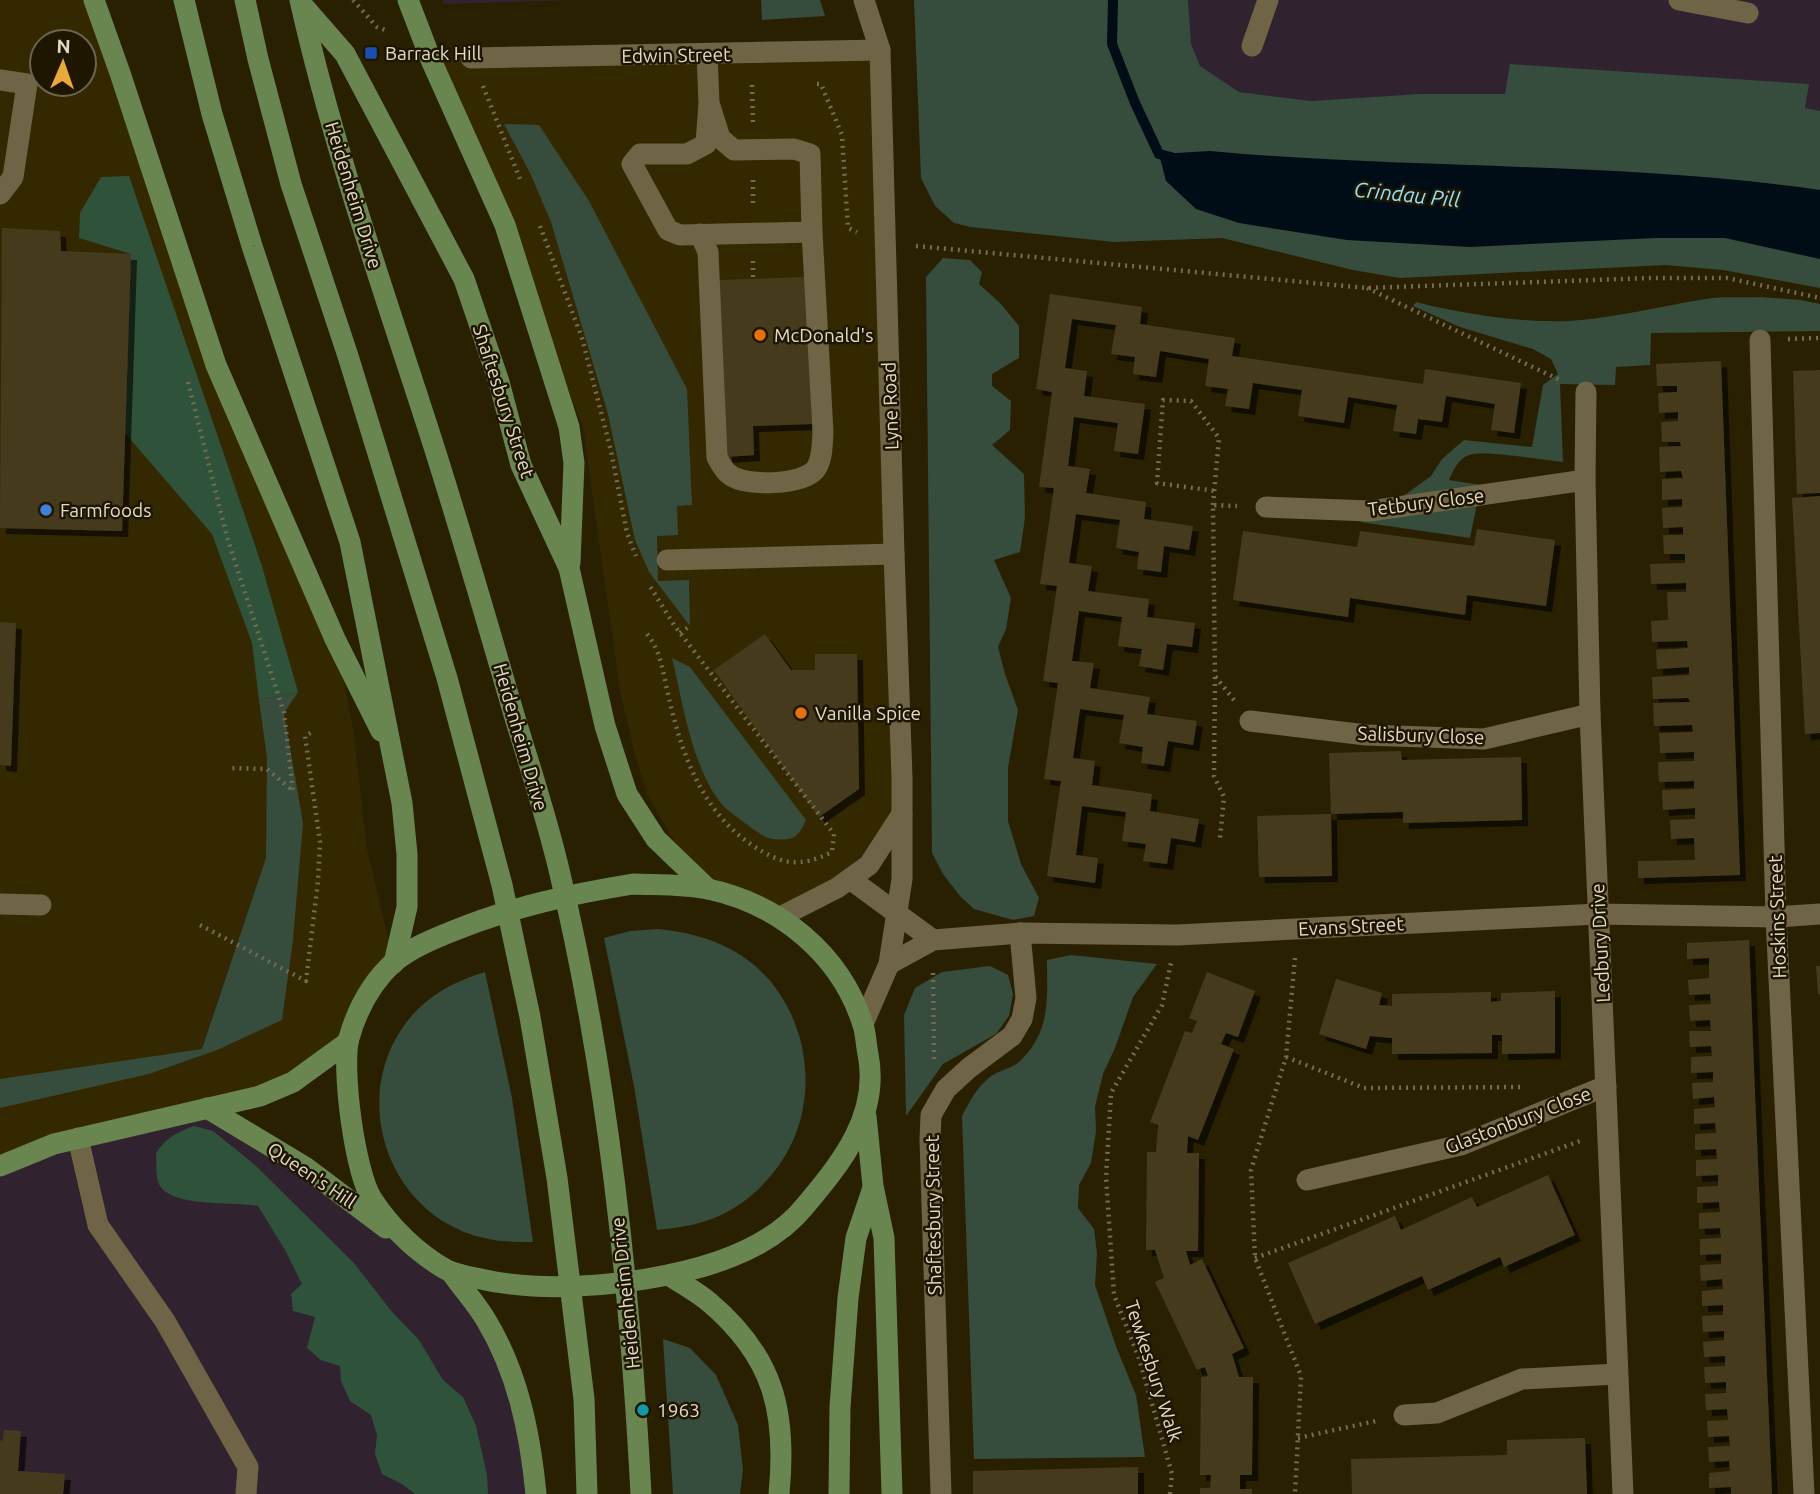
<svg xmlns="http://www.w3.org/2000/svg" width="1820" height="1494" viewBox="0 0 1820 1494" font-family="Ubuntu,sans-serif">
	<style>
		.built { fill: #342800; fill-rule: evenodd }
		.industrial { fill: #30232f }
		.green { fill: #364c3c }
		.forest { fill: #2f533a }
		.water { fill: #000d16 }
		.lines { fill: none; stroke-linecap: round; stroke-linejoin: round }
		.stream { stroke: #000d16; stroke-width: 10 }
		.building { fill: #453b1d; filter: url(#shadow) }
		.path { stroke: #736b52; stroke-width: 4.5; stroke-dasharray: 2 5; stroke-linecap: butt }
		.minor { stroke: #6f6546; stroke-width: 21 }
		.major { stroke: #698550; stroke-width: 21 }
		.transit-dot { fill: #1a4fb4; stroke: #1f1600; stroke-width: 2.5 }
		.food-dot { fill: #e8710a; stroke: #1f1600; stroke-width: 2.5 }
		.shop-dot { fill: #3f7fe0; stroke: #1f1600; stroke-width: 2.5 }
		.culture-dot { fill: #0f9aa8; stroke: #1f1600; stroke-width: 2.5 }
		.labels { text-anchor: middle; stroke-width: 5; stroke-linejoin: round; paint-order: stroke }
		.poi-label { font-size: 19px; fill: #e0dac9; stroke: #1f1600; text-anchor: start }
		.street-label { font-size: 19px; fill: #e0dac9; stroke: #1f1600 }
		.water-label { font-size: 21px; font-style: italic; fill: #8ee0fe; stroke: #1f1600 }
	</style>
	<defs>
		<filter id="shadow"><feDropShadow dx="6" dy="6" stdDeviation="0" flood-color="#0009"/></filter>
	</defs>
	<rect width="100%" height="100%" fill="#292002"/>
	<g class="built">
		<path d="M0,0H94L216,365L335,639L353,728L367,849L394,963L348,1042L293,1082L0,1166ZM42,42H84V84H42Z"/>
		<polygon points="880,50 898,821 869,865 780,917 708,889 670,834 647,794 635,755 620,691 583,427 505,225 431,60 469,57"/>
	</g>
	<g class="industrial">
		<polygon points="442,0 575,0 444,4"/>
		<polygon points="1113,0 1820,0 1820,190 1261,156"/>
		<polygon points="207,1108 413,1248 486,1319 536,1494 0,1494 0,1166"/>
	</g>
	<g class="green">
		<polygon points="761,0 820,0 825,16 762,20"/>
		<polygon points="914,0 1188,0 1191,44 1200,66 1239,92 1311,101 1421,94 1505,94 1510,64 1809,84 1805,108 1820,111 1820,288 1723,270 1666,265 1400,278 1353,270 1222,238 1114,242 971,227 954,223 935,206 921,178"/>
		<polygon points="504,124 539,125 589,201 687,389 692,505 677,506 678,535 657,536 658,581 689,580 690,626 649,572 635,540 608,414 551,222 530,173"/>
		<polygon points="943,258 970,260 982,272 979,284 1001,304 1019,326 1019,358 992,374 992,386 1011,401 1010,430 992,445 1024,474 1025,518 1020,552 994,560 1011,598 1006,629 998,647 1005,674 1018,710 1008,768 1008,821 1021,864 1039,898 1034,916 1013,920 974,909 960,896 943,874 932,853 926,277"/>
		<path d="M1760,297L1800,300L1820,304V331L1651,333L1650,365L1616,367L1615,385L1560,384L1563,462C1544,460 1484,450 1469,455C1458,459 1453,471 1449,480L1481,485L1470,538L1361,522L1364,516L1402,497L1431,476L1442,459L1464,440L1532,447L1543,385L1558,374L1551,359L1533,349L1460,327L1413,306L1416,302C1462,314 1521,323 1569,321C1615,318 1661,306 1706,299C1723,296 1742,298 1760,297Z"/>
		<path d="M672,658L690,667L806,820C798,838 793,841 773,839C764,838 753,829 745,823C737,817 726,810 720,802C691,764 683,703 672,658Z"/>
		<polygon points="298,692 284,713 303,823 293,940 282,1020 217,1050 149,1074 0,1108 0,1079 202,1049 266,858 267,758 259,700"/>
		<path d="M658,929C685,932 709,937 734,951C804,991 826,1088 785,1156C768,1184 741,1209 709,1220C692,1226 675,1228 657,1230L634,1086L604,938L630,931Z"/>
		<path d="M1071,955L1157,964L1133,997L1115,1048L1103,1074L1095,1107L1096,1131L1091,1163L1079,1185L1078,1208L1094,1229L1097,1254L1095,1285L1117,1349L1136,1395L1145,1457L974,1459L962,1116C969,1102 977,1087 990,1077C999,1070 1011,1069 1019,1062C1051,1032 1047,1000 1047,960Z"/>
		<polygon points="990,966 1008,975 1013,994 1009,1016 996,1034 943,1064 906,1116 904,1015 915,988 942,972"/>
		<path d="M485,972L512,1098L533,1242C515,1242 497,1242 480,1237C390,1214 350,1103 403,1027C423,998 452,982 485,972Z"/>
		<polygon points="663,1339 690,1348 716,1375 738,1425 743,1470 740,1494 673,1494"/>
	</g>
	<g class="forest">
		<polygon points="129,176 261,563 298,692 259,700 252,643 212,534 125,433 131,254 79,238 80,213 101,177"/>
		<path d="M194,1126L213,1131L255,1165L353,1262L393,1313L419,1340L443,1380L463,1397L476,1426L487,1475L488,1494H415L402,1484L382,1474L375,1454L377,1435L371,1415L350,1401L341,1381L340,1366L321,1360L307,1348L315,1317L293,1311L291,1294L302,1284L285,1250L258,1206C233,1201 175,1208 160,1186C155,1179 157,1162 156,1153C166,1138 177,1132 194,1126Z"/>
	</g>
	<path class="water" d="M1210,151C1413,170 1618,161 1820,190V259L1725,238H1655L1470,247L1347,240L1239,223L1196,209L1166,181L1159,154Z"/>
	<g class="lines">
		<polyline class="stream" points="1113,0 1112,44 1135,103 1159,154 1171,157"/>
	</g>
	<g class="building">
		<polygon points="2,228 60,231 61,251 131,254 122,531 0,528"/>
		<polygon points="806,277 812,424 753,426 754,455 726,457 719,280"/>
		<polygon points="1050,294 1142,307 1140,324 1235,338 1232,356 1423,384 1425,369 1521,383 1514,433 1491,430 1495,404 1446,396 1442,422 1418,419 1416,434 1393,431 1397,405 1348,397 1344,423 1298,416 1302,390 1253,383 1249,409 1225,406 1228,389 1205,386 1209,359 1160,351 1156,377 1133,374 1135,357 1111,354 1116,325 1072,319 1065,368 1087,371 1084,396 1145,404 1138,454 1114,451 1118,423 1074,417 1068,466 1090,469 1086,493 1146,502 1144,519 1193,526 1189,550 1164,546 1161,572 1137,569 1139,552 1116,548 1120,520 1076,514 1069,563 1092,566 1088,591 1149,599 1147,617 1195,623 1192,647 1167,644 1163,670 1139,666 1142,649 1118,646 1122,617 1079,611 1072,661 1094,663 1090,688 1150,697 1147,714 1197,721 1193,745 1168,741 1164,766 1141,763 1143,747 1119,743 1124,715 1080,709 1073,758 1095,761 1092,785 1152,794 1150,811 1199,819 1195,842 1171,838 1167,864 1143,861 1146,844 1122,841 1126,812 1082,806 1076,855 1098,858 1095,883 1047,876 1061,781 1044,779 1058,683 1043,681 1057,586 1040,584 1054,488 1039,487 1052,392 1036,389"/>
		<polygon points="1721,361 1740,875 1638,878 1638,861 1695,860 1694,838 1671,839 1670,820 1695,819 1695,808 1663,810 1662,790 1694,789 1694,781 1659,782 1658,762 1694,761 1694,752 1660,753 1659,733 1693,732 1692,725 1654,726 1653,703 1690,702 1688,698 1653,699 1652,677 1689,675 1689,667 1657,669 1656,650 1688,648 1687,641 1652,642 1651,621 1668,620 1667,592 1686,592 1686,583 1651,584 1650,564 1685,563 1685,554 1664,554 1663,535 1683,535 1683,527 1663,528 1662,508 1682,507 1682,499 1662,500 1662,479 1683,478 1681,471 1660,472 1659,447 1681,446 1680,442 1662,442 1661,422 1678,421 1678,412 1659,413 1658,393 1677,392 1677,386 1657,386 1656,364"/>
		<polygon points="1820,370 1820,493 1797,494 1793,371"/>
		<polygon points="1820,496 1820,733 1805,734 1792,498"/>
		<polygon points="1477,529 1555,540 1546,606 1467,595 1465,615 1350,598 1348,617 1233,600 1243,531 1357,547 1360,531 1474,546"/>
		<polygon points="0,622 16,623 11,766 0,765"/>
		<polygon points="765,634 791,670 815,670 815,654 857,654 859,789 819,817 714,670"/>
		<polygon points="1401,751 1402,760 1521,757 1522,820 1403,823 1403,812 1331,814 1329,753"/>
		<polygon points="1331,814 1332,876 1259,877 1257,816"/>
		<polygon points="1749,940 1754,1070 1772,1494 1731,1494 1731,1487 1709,1488 1709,1473 1730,1471 1729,1461 1709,1462 1708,1447 1730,1446 1729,1436 1708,1437 1707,1421 1728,1420 1727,1409 1706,1410 1705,1394 1726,1393 1726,1382 1705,1383 1704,1367 1725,1366 1725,1356 1704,1357 1703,1342 1724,1340 1724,1331 1703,1332 1702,1316 1723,1315 1723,1305 1702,1306 1702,1291 1723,1289 1722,1279 1701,1281 1700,1265 1721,1264 1721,1254 1700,1255 1700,1239 1721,1238 1720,1228 1699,1229 1699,1213 1720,1212 1719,1202 1697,1203 1697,1187 1718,1186 1718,1175 1696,1176 1696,1160 1717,1159 1716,1149 1695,1150 1695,1134 1716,1133 1715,1123 1694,1124 1694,1109 1715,1107 1714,1097 1693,1099 1692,1083 1713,1082 1713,1072 1691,1073 1691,1057 1712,1056 1711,1046 1690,1047 1689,1031 1711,1031 1710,1020 1690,1021 1689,1005 1711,1004 1710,994 1689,995 1688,980 1709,978 1709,958 1687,959 1687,943"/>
		<polygon points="1816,966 1820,966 1820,994 1818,994"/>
		<polygon points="1207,972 1255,991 1238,1037 1226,1033 1221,1044 1234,1049 1198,1140 1188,1136 1187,1153 1199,1153 1198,1251 1186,1251 1190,1265 1202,1259 1244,1348 1232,1354 1239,1377 1253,1377 1252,1475 1240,1475 1240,1489 1252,1489 1252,1494 1200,1494 1200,1488 1210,1488 1211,1475 1200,1475 1201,1377 1208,1376 1205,1367 1197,1370 1155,1282 1164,1278 1155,1250 1146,1250 1147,1152 1156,1152 1158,1125 1150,1122 1185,1031 1192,1033 1197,1021 1189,1018"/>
		<polygon points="1336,979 1382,993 1379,1005 1392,1006 1392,994 1491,992 1491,1002 1501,1001 1501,993 1555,991 1555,1053 1502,1054 1502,1035 1492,1035 1492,1053 1392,1054 1392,1038 1370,1036 1366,1049 1319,1034"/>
		<polygon points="1548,1175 1575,1235 1504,1267 1500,1257 1428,1290 1422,1276 1315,1324 1288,1263 1395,1216 1401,1230 1472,1197 1477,1207"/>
		<polygon points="4,1430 21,1431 18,1471 65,1474 63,1494 0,1494 0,1440 3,1441"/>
		<polygon points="1585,1438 1587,1494 1352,1494 1351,1459 1507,1455 1507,1440"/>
		<polygon points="1138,1467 1138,1494 973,1494 973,1471"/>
	</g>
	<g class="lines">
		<g class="path">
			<polyline points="353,0 377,27 388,31"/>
			<polyline points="817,84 821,84 842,135 848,228 857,232"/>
			<polyline points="752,85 753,123"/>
			<polyline points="483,86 520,179"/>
			<polyline points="753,203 753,177"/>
			<polyline points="540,226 582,338 611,451 627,533 636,556"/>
			<polyline points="916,246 1367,288 1648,278 1727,278 1820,298"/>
			<polyline points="753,261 753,279"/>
			<polyline points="1367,288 1562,381"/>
			<polyline points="1788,339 1820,338"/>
			<polyline points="188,382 227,537 284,713 293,791 267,769 228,768"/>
			<polyline points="1213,505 1219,438 1191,401 1163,400 1157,483 1215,491"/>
			<polyline points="680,633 690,626"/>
			<path d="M647,634C661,651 663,673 668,694C681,752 701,811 752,845C782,865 800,868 832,852L834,834L674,625L648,583"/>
			<polyline points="1215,677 1214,776 1224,797 1220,838"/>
			<polyline points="1234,700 1215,676 1213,505 1237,506"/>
			<polyline points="200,925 306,981 318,881 320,842 305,736 312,732"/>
			<polyline points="1295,958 1286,1057 1251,1170 1255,1258 1301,1376 1295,1494"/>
			<polyline points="933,973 934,1059"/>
			<polyline points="1286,1057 1364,1088 1521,1087"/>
			<polyline points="1255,1258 1580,1141"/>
			<polyline points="1298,1438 1376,1421"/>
			<polyline points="1170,1494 1172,1474 1139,1358 1114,1295 1106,1177 1111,1093 1162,1005 1171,963"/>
		</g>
		<g class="minor">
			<polyline points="1679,0 1748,13"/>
			<polyline points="1252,46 1268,0"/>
			<polyline points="707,54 709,103 706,144 687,154 640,154 632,164 668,230 680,235 812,232 810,154 794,149 734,150 720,138 709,103"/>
			<polyline points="471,58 880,50"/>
			<polyline points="0,80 27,84 13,177 0,194"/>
			<path d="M700,234L708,252L717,457C720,463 724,471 730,475C746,487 801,485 815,470C823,460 822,444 823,432L812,232"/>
			<polyline points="1760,340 1776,917 1804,1494"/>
			<polyline points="1586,392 1585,480 1590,714 1623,1494"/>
			<polyline points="1266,507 1370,511 1585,480"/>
			<polyline points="667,560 894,554"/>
			<polyline points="1250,721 1366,735 1484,739 1590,714"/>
			<polyline points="850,879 933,940"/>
			<polyline points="0,904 41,905"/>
			<polyline points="780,917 837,888 869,865 902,814"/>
			<polyline points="889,964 933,940 1020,933 1177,935 1598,914 1776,917 1820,914"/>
			<polyline points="863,1024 889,964 902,879 902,777 894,554 880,50 864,0"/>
			<polyline points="78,1138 98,1225 165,1321 248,1467 246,1494"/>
			<polyline points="1307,1180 1461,1145 1606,1086"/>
			<polyline points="1404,1415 1437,1413 1522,1379 1617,1374"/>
			<polyline points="941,1494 930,1140 931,1115 946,1089 969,1068 1012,1036 1022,1019 1026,998 1020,933"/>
		</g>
		<g class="major">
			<polyline points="94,0 120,73 216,365 335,639 381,731"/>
			<polyline points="184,0 212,114 252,246 350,542 402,803 407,854 407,907 394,963"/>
			<polyline points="245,0 258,59 291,184 348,356 447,678 502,885 530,1017 557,1178 584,1399 587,1494"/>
			<path d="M300,0C332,143 381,283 426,422C458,520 486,619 515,718C531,770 548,822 560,874C608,1077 630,1286 641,1494"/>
			<polyline points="408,0 431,60 505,225 569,427 574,463 570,563"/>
			<polyline points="304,7 345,54 464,279 499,382 521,465 569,568 605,726 627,794 656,839 708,889"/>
			<path d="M633,884C658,885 684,884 708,889C779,904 841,954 863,1025C866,1034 866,1045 868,1054C880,1115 842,1162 805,1206C768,1252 702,1270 646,1279C590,1288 531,1291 476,1278C466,1276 456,1274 447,1270C418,1254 390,1227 372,1199C355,1172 341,1069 349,1038C357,1010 372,982 394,962C411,948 433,939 453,931C512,907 571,894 633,884Z"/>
			<polyline points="207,1108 305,1167 386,1228"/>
			<polyline points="866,1116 873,1186 884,1238 892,1494"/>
			<polyline points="0,1166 54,1144 260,1096 293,1082 348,1042"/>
			<path d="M451,1272C462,1288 476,1303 486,1320C518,1373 530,1433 536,1494"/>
			<path d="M669,1275C682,1284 697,1292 709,1302C774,1357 787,1412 779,1494"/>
			<polyline points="839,1494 840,1407 848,1298 856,1238 873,1188"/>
		</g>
	</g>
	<rect class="transit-dot" x="364" y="46" width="14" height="14" rx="3.5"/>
	<g class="food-dot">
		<circle cx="760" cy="335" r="7"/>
		<circle cx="801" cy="713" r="7"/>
	</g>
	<circle class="shop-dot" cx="46" cy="510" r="7"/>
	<circle class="culture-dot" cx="643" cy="1410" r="7"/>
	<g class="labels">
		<g class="poi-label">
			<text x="385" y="60">Barrack Hill</text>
			<text x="774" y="342">McDonald's</text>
			<text x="60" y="517">Farmfoods</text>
			<text x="815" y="720">Vanilla Spice</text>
			<text x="657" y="1417">1963</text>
		</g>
		<g class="street-label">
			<text transform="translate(676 55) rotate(-1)" y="7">Edwin Street</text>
			<text transform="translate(354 195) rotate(73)" y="7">Heidenheim Drive</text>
			<text transform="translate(504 401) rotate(72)" y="7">Shaftesbury Street</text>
			<text transform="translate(890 406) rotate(-92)" y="7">Lyne Road</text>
			<text transform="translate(1426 502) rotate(-7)" y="7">Tetbury Close</text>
			<text transform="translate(1421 735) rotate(2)" y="7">Salisbury Close</text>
			<text transform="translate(521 737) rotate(74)" y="7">Heidenheim Drive</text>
			<text transform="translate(1777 917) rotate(-92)" y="7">Hoskins Street</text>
			<text transform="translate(1351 926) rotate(-3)" y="7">Evans Street</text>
			<text transform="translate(1600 943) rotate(-93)" y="7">Ledbury Drive</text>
			<text transform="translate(1518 1120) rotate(-21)" y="7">Glastonbury Close</text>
			<text transform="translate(312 1175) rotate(34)" y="7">Queen's Hill</text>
			<text transform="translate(933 1215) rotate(-91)" y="7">Shaftesbury Street</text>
			<text transform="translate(625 1293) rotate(-96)" y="7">Heidenheim Drive</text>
			<text transform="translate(1154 1371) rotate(72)" y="7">Tewkesbury Walk</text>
		</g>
		<g class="water-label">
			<text transform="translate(1407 195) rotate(6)" y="7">Crindau Pill</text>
		</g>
	</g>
	<g transform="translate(63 63) rotate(2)"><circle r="33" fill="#1f1600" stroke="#6c6450" stroke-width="2"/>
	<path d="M0-5L12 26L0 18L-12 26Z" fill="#eaaa39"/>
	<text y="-10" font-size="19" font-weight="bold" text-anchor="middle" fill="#e0dac9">N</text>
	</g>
</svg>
